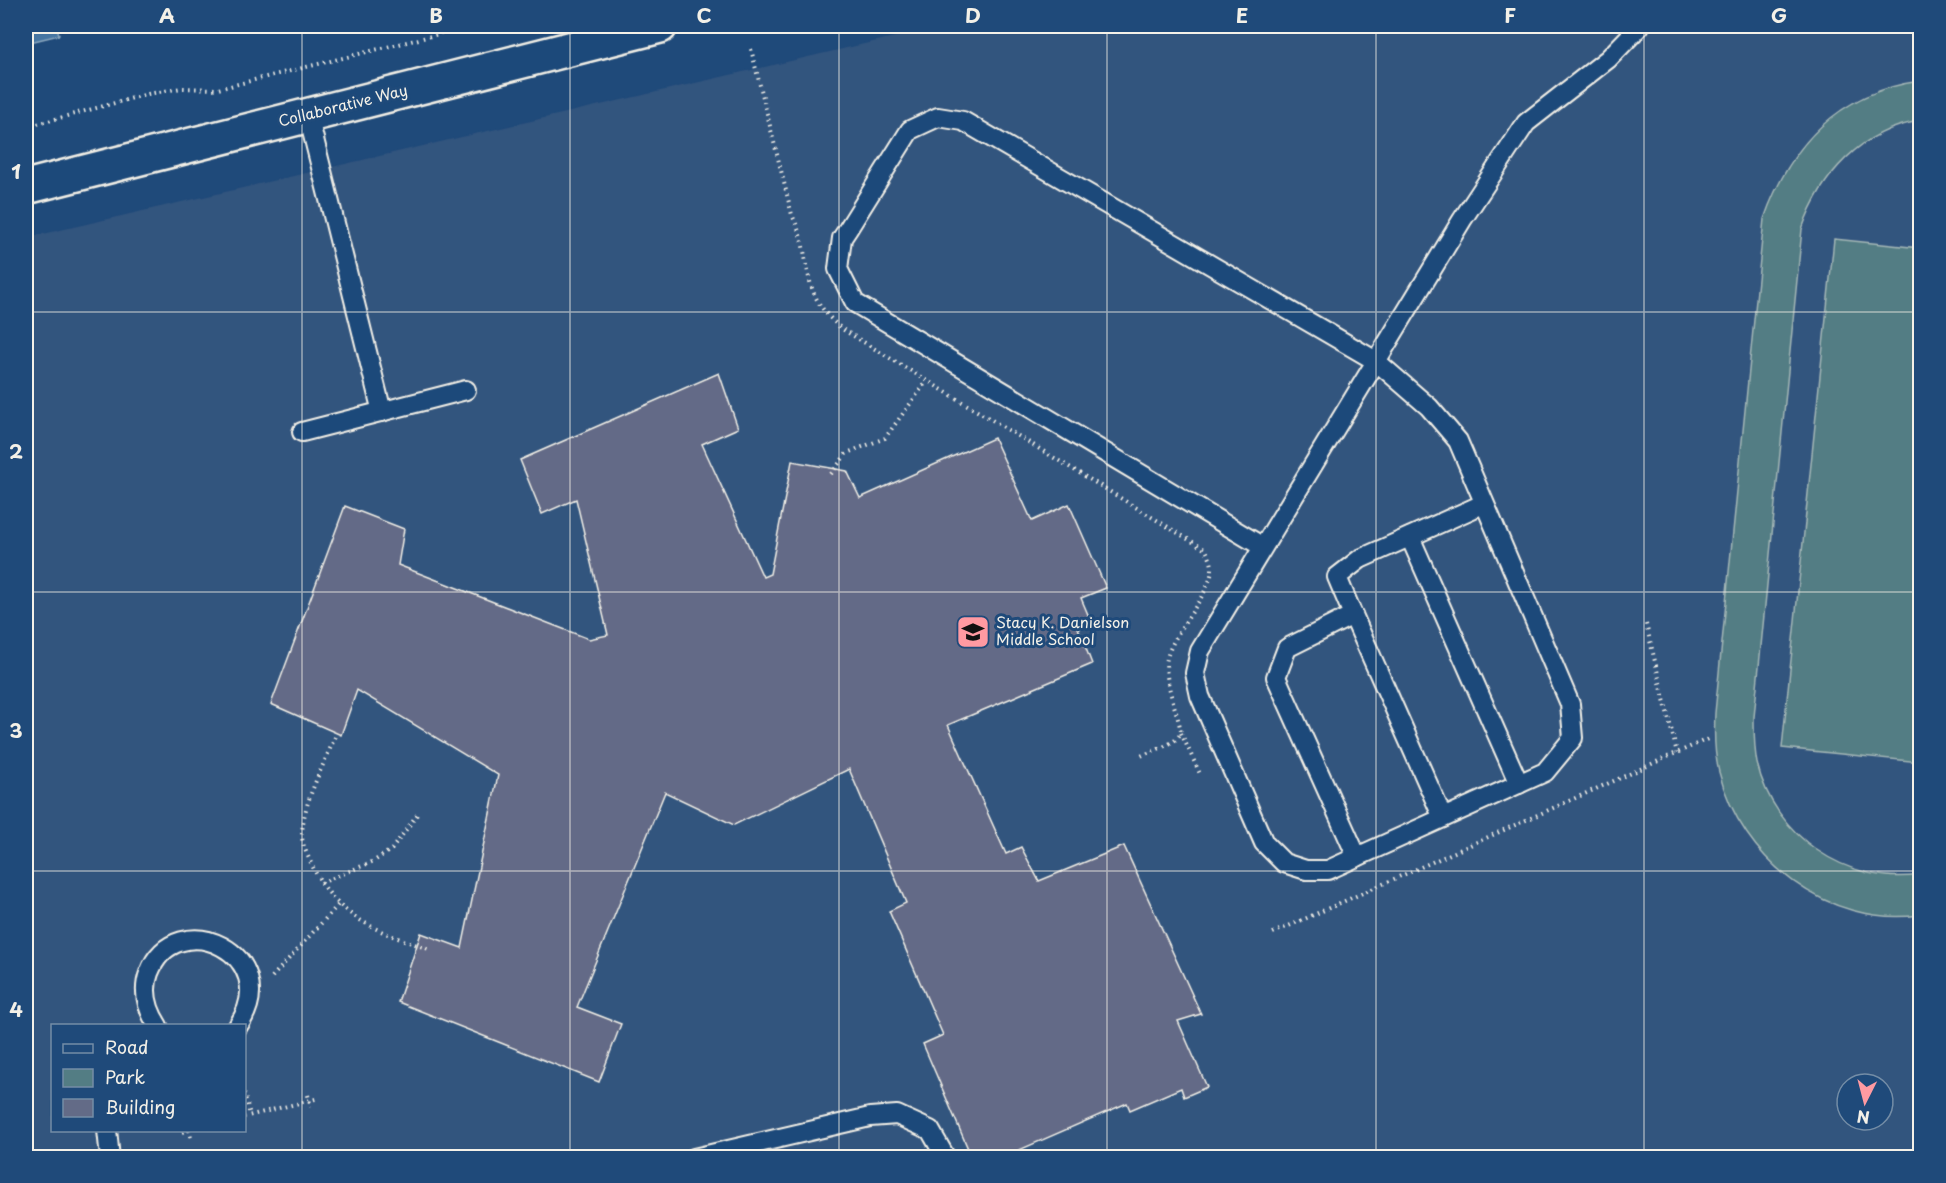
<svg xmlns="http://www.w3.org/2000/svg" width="1946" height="1183" viewBox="0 0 1946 1183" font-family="'Playpen Sans',sans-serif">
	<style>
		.built { fill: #33547e; fill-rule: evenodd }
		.green { fill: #537d84; stroke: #a4b7b6; stroke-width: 1.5 }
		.water { fill: #4676a2; stroke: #8ca7be; stroke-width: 1.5 }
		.building { fill: #636b87; stroke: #f4f1e8; stroke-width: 1.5 }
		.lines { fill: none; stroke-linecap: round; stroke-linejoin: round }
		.lane-casing { stroke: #f4f1e8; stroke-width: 22 }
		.street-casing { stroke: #f4f1e8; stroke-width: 38 }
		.path { stroke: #f4f1e8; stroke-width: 4; stroke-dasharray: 1.5 4.5; stroke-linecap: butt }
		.lane { stroke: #1f4a7a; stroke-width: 18 }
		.street { stroke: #1f4a7a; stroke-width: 33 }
		.grid { fill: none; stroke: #f4f1e8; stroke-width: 1.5; stroke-opacity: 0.55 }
		.labels { text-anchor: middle; stroke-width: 6; stroke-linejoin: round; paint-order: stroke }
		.street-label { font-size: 15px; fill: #f4f1e8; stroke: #1f4a7a }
		.poi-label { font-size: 15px; fill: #f4f1e8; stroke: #1f4a7a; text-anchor: start }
		.neatline { fill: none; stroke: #f4f1e8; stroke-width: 2 }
		.grid-label { font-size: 20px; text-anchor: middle; font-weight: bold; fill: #f4f1e8 }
	</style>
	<rect width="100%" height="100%" fill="#1f4a7a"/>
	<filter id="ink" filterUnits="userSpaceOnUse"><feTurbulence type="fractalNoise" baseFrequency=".0167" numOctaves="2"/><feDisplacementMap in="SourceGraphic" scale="12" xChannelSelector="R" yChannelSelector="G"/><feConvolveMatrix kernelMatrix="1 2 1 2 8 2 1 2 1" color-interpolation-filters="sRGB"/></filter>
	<g filter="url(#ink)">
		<path class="built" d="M942,26H1920V1157H26V238ZM52,1026H244V1130H52ZM1847,1084H1883V1120H1847Z"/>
		<g class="green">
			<path d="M1920,81V121C1861,130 1821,175 1802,229L1754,717C1754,732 1754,748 1757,763C1774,836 1847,886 1920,875V915C1828,928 1741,860 1719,772C1714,753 1714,733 1715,713L1764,219C1790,145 1839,92 1920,81Z"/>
			<polygon points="1834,239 1920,248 1920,762 1782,748"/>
		</g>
		<polygon class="water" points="26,26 57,26 59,35 26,43"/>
		<g class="building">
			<polygon points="254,26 286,26 286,28"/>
			<polygon points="719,373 738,428 702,444 763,577 770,574 792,461 847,471 860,498 994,438 1032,521 1069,504 1106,588 1081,598 1092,624 1078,628 1092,664 948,725 1006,854 1021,847 1039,881 1124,846 1201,1014 1178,1021 1207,1087 1184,1097 1181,1088 1130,1110 1127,1103 1001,1158 972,1158 923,1044 943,1035 889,911 906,903 849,769 734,825 665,792 577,1007 621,1024 599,1082 398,1002 421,933 462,948 498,775 357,690 341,735 271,704 345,506 404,529 398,565 589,639 608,635 576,499 542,514 520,460"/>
		</g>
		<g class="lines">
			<defs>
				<g id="lane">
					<polyline points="308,115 382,412"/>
					<polyline points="302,432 466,390"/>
					<polyline points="1410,537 1519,784"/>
					<polyline points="1263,547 855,303 838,269 842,238 848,229 910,130 938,117 963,121 1376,361 1429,407 1458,441 1570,704 1573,738 1545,772 1328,870 1306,870 1284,863 1264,843 1200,696 1195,673 1200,651 1462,220 1526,123 1608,59 1640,26"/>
					<polyline points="1353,615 1443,818"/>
					<polyline points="1357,857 1276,677 1287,648 1353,615 1337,577 1360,559 1483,504"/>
					<path d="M158,1026C147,1009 142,992 149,973C176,902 286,955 238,1026"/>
					<polyline points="107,1130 110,1158"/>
					<polyline points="694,1158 870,1117 897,1115 930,1130 946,1158"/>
				</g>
				<polyline id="street" points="26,187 660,26"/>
			</defs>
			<use href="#lane" class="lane-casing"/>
			<use href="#street" class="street-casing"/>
			<g class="path">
				<path d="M751,49L792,215C815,260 796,291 842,329L1206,550C1209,556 1212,562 1212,568C1212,593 1174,630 1167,658C1162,682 1184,727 1180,734C1175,745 1151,751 1141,756"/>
				<polyline points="26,127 148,94 181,88 218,89 435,35 458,26"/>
				<polyline points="831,474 847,453 885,438 927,381"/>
				<polyline points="1646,624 1677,753"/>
				<polyline points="1181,733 1201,776"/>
				<path d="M335,737C323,767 304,800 302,833C301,842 307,854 311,863C335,917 376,931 429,949"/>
				<polyline points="321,883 374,861 392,849 419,812"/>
				<polyline points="1273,933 1710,738"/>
				<polyline points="272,977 338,905"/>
				<polyline points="244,1093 250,1115"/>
				<polyline points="308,1095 311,1107"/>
				<polyline points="244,1117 319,1098"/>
				<polyline points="189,1130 191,1138"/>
				<polyline points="182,1132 189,1130"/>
			</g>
			<use href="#lane" class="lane"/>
			<use href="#street" class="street"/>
		</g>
	</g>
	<path class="grid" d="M302,26V1158M570,26V1158M839,26V1158M1107,26V1158M1376,26V1158M1644,26V1158M26,312H1920M26,592H1920M26,871H1920"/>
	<defs>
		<symbol id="school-square" viewBox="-11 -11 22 22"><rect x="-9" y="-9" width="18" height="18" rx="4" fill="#ff9aa2" stroke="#1f4a7a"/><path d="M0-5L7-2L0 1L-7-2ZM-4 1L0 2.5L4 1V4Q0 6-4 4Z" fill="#111"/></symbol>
	</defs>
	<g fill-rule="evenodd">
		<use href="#school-square" x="954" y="613" width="38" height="38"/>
	</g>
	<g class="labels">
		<g class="street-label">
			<text transform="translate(343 106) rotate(-14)" y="5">Collaborative Way</text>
		</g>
		<g class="poi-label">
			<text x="996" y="628">Stacy K. Danielson<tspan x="996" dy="17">Middle School</tspan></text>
		</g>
	</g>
	<rect width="1946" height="1183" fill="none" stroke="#1f4a7a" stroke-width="66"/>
	<rect x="51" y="1024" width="195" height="108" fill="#1f4a7a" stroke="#748da6" stroke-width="1.5"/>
	<rect x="63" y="1044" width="30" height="9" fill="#1f4a7a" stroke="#748da6" stroke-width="1.5"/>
	<text x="105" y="1054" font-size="18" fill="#f4f1e8">Road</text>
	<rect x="63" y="1069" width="30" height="18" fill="#537d84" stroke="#748da6" stroke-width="1.5"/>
	<text x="105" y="1084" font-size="18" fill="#f4f1e8">Park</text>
	<rect x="63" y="1099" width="30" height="18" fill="#636b87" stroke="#748da6" stroke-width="1.5"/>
	<text x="105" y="1114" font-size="18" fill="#f4f1e8">Building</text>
	<g transform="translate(1865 1102) rotate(186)"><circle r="28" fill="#1f4a7a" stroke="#748da6" stroke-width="1.5"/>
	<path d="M0-4.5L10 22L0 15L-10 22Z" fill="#ff9aa2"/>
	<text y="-9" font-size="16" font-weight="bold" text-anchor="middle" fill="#f4f1e8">N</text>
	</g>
	<rect x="33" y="33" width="1880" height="1117" class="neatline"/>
	<g class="grid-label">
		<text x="167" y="23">A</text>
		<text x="436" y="23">B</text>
		<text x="704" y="23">C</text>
		<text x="973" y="23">D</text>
		<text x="1242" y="23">E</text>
		<text x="1510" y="23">F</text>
		<text x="1779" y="23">G</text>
		<text x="16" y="179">1</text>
		<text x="16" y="459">2</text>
		<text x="16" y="738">3</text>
		<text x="16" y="1017">4</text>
	</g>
</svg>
